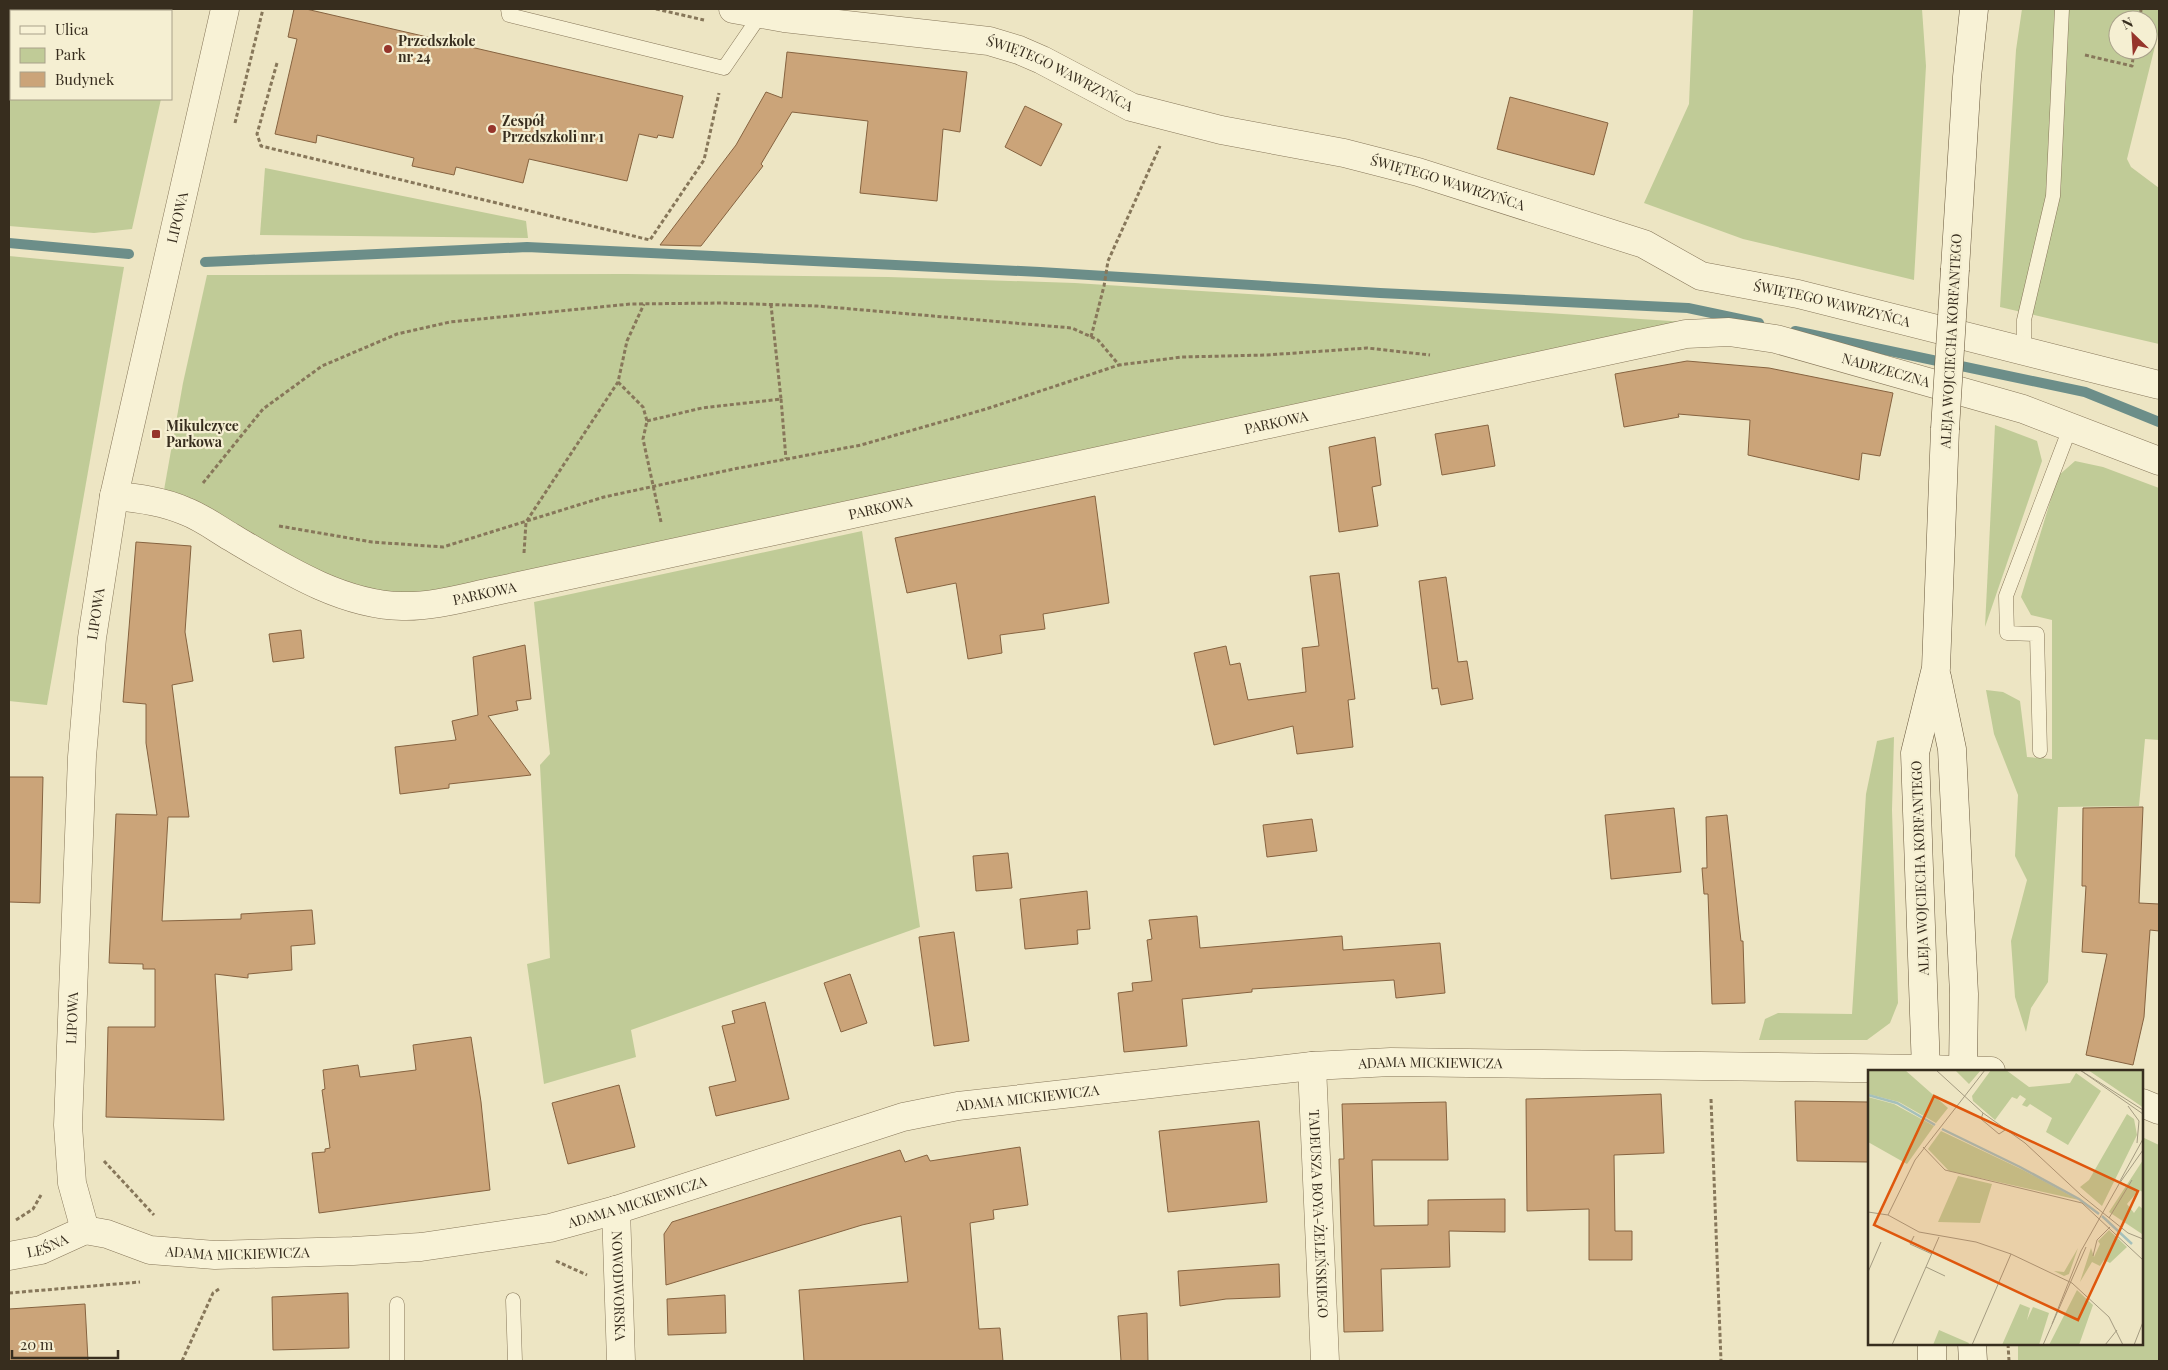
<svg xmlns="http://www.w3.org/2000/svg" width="2168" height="1370" viewBox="0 0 2168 1370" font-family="'Playfair Display',serif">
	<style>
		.green { fill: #c0cb97; fill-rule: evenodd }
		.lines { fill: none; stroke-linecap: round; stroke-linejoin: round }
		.stream { stroke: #6c8e89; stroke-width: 10 }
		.building { fill: #cba479; stroke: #866340 }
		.lane-casing { stroke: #87775a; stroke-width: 15 }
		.street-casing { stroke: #87775a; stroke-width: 29 }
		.secondary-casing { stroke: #69583d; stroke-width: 29 }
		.path { stroke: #87775a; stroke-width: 3; stroke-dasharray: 4 2.5; stroke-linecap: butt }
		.lane { stroke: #f8f2d6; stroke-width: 14 }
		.street { stroke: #f8f2d6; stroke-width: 28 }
		.secondary { stroke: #f8f2d6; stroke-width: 28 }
		.secondary-bridge-casing { stroke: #69583d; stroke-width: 29; stroke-linecap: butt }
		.secondary-bridge { stroke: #f8f2d6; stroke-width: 28 }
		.poi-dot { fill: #96352b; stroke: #f5efd2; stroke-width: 2 }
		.labels { text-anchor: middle; stroke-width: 4.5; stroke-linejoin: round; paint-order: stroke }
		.poi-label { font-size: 14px; font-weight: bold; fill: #372d1e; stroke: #f5efd2; text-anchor: start }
		.street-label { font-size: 14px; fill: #372d1e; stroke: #f5efd2 }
		.inset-river { fill: none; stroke: #a5c0bb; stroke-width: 2.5 }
		.inset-road { fill: none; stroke: #a49b81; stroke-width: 1 }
		.view { fill: #df570d; fill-opacity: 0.15; stroke: #df570d; stroke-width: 2.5 }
		.inset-edge { fill: none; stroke: #372d1e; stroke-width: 2.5 }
	</style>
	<rect width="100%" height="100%" fill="#ede5c3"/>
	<g class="green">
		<polygon points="9,9 30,9 39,11 11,11 11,99 161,99 132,229 94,233 9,226"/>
		<polygon points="1693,9 1922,9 1926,66 1914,280 1743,239 1644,203 1689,104"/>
		<path d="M2022,9H2159V30L2127,159L2131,167L2159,188V344L2000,307L2016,50ZM2118,20H2148V50H2118Z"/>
		<polygon points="265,168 526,221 528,238 260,235"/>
		<polygon points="9,256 124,267 47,705 9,701"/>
		<polygon points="626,274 888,277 1075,283 1687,322 433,593 398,595 370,591 317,570 164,490 183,383 207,275"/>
		<polygon points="1995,425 2037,441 2042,461 1985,627"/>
		<polygon points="2075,461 2103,467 2159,488 2159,740 2145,739 2139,806 2058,807 2048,982 2031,1008 2026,1032 2015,997 2011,941 2027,880 2015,856 2018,795 1994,734 1986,690 2003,692 2020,701 2027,757 2052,759 2052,620 2031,615 2021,597 2058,476"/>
		<polygon points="862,531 920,927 631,1030 636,1057 544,1084 527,964 550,958 540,765 550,754 534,602"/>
		<polygon points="1894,737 1892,810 1898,1003 1890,1023 1867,1040 1759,1040 1765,1019 1778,1013 1852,1014 1866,794 1877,741"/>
		<polygon points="2142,1137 2159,1145 2159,1361 2018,1361 2018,1344 2142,1344"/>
	</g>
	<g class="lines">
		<g class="stream">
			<polyline points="9,243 129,254"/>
			<polyline points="205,262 527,247 1040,272 1380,293 1688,308 1759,323"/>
			<polyline points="1795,331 2085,392 2159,422"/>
		</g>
	</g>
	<g class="building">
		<polygon points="294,9 306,9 683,96 673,138 658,135 657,138 639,134 627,181 529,159 523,183 456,167 454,175 412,166 414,158 317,135 316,143 275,134 297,39 288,37"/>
		<polygon points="787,52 967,72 960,132 943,129 937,201 860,193 868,121 792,112 761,164 763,166 701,246 660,245 736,145 766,92 782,98"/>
		<polygon points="1510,97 1608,123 1594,175 1497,149"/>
		<polygon points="1025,106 1062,124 1041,166 1005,147"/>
		<polygon points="1687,361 1769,368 1893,393 1880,456 1862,453 1859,480 1748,455 1750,420 1678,414 1679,417 1624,427 1615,374"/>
		<polygon points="1488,425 1495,466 1442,475 1435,434"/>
		<polygon points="1375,437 1381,485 1372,487 1378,526 1339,532 1329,447"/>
		<polygon points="1095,496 1109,603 1043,614 1045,629 1000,635 1002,653 968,659 956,583 907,593 895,538"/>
		<polygon points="136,542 191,546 185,632 193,681 172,685 189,817 168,817 162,921 241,919 241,914 312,910 315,944 291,946 292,970 248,974 248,978 215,974 224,1120 106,1117 108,1027 155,1027 155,969 143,969 143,964 109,963 116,814 157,815 146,743 146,704 123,702"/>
		<polygon points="1339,573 1355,699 1348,700 1353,747 1297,754 1293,726 1214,745 1194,653 1226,646 1230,665 1240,663 1248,700 1306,692 1302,648 1319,646 1310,576"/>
		<polygon points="1446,577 1458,662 1467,661 1473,699 1441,705 1438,688 1432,689 1419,581"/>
		<polygon points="301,630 304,658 273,662 269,634"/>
		<polygon points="525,645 531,699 516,701 518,710 488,716 531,775 449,784 449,788 400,794 395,747 456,740 452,721 478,715 473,657"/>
		<polygon points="9,777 43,777 40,903 9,902"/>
		<polygon points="2143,807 2139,903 2159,904 2159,931 2150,930 2144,1017 2133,1065 2086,1055 2107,954 2082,952 2086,886 2082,886 2083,808"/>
		<polygon points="1674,808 1681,872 1611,879 1605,815"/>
		<polygon points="1727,815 1741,941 1743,941 1745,1003 1712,1004 1708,894 1704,894 1702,868 1707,868 1706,817"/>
		<polygon points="1312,819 1317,851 1267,857 1263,825"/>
		<polygon points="1008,853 1012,888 976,891 973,856"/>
		<polygon points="1087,891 1090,929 1077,930 1078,944 1025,949 1020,899"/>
		<polygon points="1197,916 1200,948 1342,936 1343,950 1440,943 1445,993 1396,998 1394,980 1252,989 1252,992 1182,999 1187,1046 1124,1052 1118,993 1133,991 1132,983 1152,981 1147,940 1152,939 1149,920"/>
		<polygon points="954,932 969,1041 934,1046 919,937"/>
		<polygon points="850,974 867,1023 841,1032 824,983"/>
		<polygon points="765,1002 789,1099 716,1116 709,1087 736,1081 722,1026 735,1023 732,1011"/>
		<polygon points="471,1037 481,1102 490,1190 319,1213 312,1153 325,1152 325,1149 330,1148 322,1090 325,1089 323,1070 358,1065 360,1077 416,1070 413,1045"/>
		<polygon points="619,1085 635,1147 568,1164 552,1103"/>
		<polygon points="1661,1094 1664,1153 1614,1155 1615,1231 1632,1231 1632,1260 1589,1260 1589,1209 1527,1211 1526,1099"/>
		<polygon points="1795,1101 1869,1102 1869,1162 1797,1161"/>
		<polygon points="1446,1102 1448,1160 1372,1160 1374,1226 1428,1225 1428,1200 1505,1199 1505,1232 1449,1231 1450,1267 1381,1269 1383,1331 1344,1332 1339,1159 1344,1159 1342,1104"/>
		<polygon points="1259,1121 1267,1202 1168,1212 1159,1131"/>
		<polygon points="1020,1147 1028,1205 993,1210 994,1219 970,1223 979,1329 1000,1328 1003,1361 804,1361 799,1290 908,1282 901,1216 862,1225 666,1285 664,1234 672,1222 900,1150 905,1162 927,1155 930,1161"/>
		<polygon points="1279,1264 1280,1297 1226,1299 1180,1306 1178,1271"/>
		<polygon points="348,1293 349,1348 273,1350 272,1297"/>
		<polygon points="725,1295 726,1333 668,1335 667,1299"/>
		<polygon points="85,1304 88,1361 9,1361 9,1309"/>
		<polygon points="1147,1313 1148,1361 1121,1361 1118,1316"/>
	</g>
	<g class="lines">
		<defs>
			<g id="lane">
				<polyline points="508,9 509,15 724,68 761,14"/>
				<polyline points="2024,350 2024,320 2053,196 2062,9"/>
				<polyline points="2040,751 2037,634 2007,633 2006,596 2070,428"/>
				<polyline points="513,1300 515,1361"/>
				<polyline points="397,1304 397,1361"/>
			</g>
			<g id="street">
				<path id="s1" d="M733,9L784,18L989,41L1019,50L1042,60L1131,107L1221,130L1344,153L1418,172L1644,244L1701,276L1798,294L2159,385"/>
				<path id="s2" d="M114,496C138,498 162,501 185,511C201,517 216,528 231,537C282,567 341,605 402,606C433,607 466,597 496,591L1663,339L1686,334L1729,332L1776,339L2023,409L2159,461"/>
				<path id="s3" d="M1312,1066L1325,1361"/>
				<polyline points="2142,1103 2159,1110"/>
				<path id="s4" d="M616,1210L621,1361"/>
				<path id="s5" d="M85,1230L107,1234L150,1250L215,1255L353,1251L421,1247L550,1228L616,1210L903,1117L958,1106L1312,1066L1391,1062L1926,1069L1991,1071"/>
				<path id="s6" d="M85,1230L72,1183L68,1125L82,757L92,638L114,496L225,9"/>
				<path id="s7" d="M9,1256L41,1250L85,1230"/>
			</g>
			<g id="secondary">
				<polyline points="1955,269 1967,77 1974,9"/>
				<polyline points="1937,677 1952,749 1964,994 1963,1071"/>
				<polyline points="1926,1071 1915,753 1936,668 1945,429"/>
				<polyline points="1932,1344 1932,1361"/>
				<polyline points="1972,1344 1973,1361"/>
			</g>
		</defs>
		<use href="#lane" class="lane-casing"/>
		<use href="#street" class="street-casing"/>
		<use href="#secondary" class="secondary-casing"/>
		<g class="path">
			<polyline points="656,9 704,20"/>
			<polyline points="2140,20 2141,9"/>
			<polyline points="2085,55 2132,66 2134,50"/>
			<polyline points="277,63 257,134 261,146 650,240 704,160 719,93"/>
			<polyline points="235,123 263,9"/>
			<polyline points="1091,337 1104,286 1108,261 1160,146"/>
			<polyline points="618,382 643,407 647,421 643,439 661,522"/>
			<polyline points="781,399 786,459"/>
			<polyline points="647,421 702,408 781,399 771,305"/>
			<polyline points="203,483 263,409 322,366 397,334 450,322 630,304 722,303 817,306 1072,328 1098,340 1119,365 1182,357 1267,355 1367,348 1430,355"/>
			<polyline points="279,526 372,542 443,547 604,497 734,469 861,445 986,409 1119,365"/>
			<polyline points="524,553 526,522 618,382 627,341 644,304"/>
			<polyline points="1711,1099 1721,1361"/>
			<polyline points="104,1161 154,1215"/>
			<polyline points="16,1220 33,1209 41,1195"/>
			<polyline points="556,1261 587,1275"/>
			<polyline points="9,1293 140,1282"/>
			<polyline points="2008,1344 2009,1361"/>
			<polyline points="182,1361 213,1293 219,1289"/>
		</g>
		<use href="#lane" class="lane"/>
		<use href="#street" class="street"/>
		<use href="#secondary" class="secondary"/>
		<defs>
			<polyline id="secondary-bridge" points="1945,429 1955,269"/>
		</defs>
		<use href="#secondary-bridge" class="secondary-bridge-casing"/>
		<use href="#secondary-bridge" class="secondary-bridge"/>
	</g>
	<g class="poi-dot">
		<circle cx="388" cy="49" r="5"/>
		<circle cx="492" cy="129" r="5"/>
		<rect x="151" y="429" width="10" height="10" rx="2.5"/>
	</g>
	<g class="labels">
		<g class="poi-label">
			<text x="398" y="46">Przedszkole<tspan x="398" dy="16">nr 24</tspan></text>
			<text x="502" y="126">Zespół<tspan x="502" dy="16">Przedszkoli nr 1</tspan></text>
			<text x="166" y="431">Mikulczyce<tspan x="166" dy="16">Parkowa</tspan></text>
		</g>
		<g class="street-label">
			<text dy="5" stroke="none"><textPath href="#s1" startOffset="336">ŚWIĘTEGO WAWRZYŃCA</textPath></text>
			<text dy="5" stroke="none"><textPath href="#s1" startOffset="741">ŚWIĘTEGO WAWRZYŃCA</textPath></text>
			<text dy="5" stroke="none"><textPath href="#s6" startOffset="1024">LIPOWA</textPath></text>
			<text dy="5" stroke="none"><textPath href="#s1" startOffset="1146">ŚWIĘTEGO WAWRZYŃCA</textPath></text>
			<text transform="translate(1951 341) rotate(-87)" y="5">ALEJA WOJCIECHA KORFANTEGO</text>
			<text dy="5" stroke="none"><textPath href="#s2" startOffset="1830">NADRZECZNA</textPath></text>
			<text dy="5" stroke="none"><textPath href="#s2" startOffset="1206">PARKOWA</textPath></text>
			<text dy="5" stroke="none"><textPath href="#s2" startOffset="801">PARKOWA</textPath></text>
			<text dy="5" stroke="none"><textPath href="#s2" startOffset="396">PARKOWA</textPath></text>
			<text dy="5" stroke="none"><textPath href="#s6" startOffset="619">LIPOWA</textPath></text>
			<text transform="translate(1920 868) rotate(-92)" y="5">ALEJA WOJCIECHA KORFANTEGO</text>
			<text dy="5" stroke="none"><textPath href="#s6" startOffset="214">LIPOWA</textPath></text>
			<text dy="5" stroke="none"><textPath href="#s5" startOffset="1371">ADAMA MICKIEWICZA</textPath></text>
			<text dy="5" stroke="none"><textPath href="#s5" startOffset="966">ADAMA MICKIEWICZA</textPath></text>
			<text dy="5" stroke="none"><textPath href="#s5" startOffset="561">ADAMA MICKIEWICZA</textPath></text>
			<text dy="5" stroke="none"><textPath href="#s3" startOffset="148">TADEUSZA BOYA-ŻELEŃSKIEGO</textPath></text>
			<text dy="5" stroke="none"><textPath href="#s7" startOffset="40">LEŚNA</textPath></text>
			<text dy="5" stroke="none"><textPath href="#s5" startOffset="156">ADAMA MICKIEWICZA</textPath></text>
			<text dy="5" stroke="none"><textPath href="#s4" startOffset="76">NOWODWORSKA</textPath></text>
		</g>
	</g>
	<g transform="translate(1868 1070)">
		<rect width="275" height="275" fill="#ede5c3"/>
		<path d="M0,0H37L80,38L68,53L31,32L0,24ZM87,0H113L101,14ZM123,0H138L161,17L202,13L208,3L233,21L200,75L178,62L184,48L162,34L159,37L154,35L158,29L152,25L149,29L144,27L127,50L105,31L104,26ZM220,0H275L274,37L273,36ZM0,27L26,34L66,56L39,94L0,72ZM259,44L266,49L269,65L234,136L212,117L221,110ZM73,61L155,100L211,130L81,101L60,79ZM275,90V122L271,120L259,134L266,143L271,136L275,139L274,164L241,142ZM90,106L124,114L112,153L70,152ZM241,160L259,177L242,193L236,190L232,196L224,192L212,212L223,178L226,187L232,174L230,171ZM210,178L201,204L196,206L186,201L196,202ZM209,220L225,235L211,275H181ZM152,234L162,238L159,250L165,237L181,243L171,275H134ZM71,260L101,273L100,275H65Z" fill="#c0cb97"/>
		<path class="inset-river" d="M0,25L29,33L67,55M74,59L152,97L211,129L231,144M234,146L264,174"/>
		<path class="inset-road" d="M68,0L115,43L157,73L214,126L260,163L275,169M212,0L275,40M212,0L275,44M260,36L271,51L269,73M115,43L113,49L131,64L137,60M55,77L77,100L214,133L275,190M252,111L275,69M0,142L20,145M20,145L51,162L108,172L143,184L204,213L241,247L255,275M20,145L47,90L117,0M241,148L264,110M46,166L42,174L64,184M225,186L229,170L242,157M58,197L77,206M0,202L13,172M184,254L213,181L251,114L275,80M24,275L71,167M104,275L143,184M175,275L218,177M237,275L249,260M266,275L275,252"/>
		<path class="view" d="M66,26L270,121L210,250L6,155Z"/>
		<rect width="275" height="275" class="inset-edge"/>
	</g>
	<rect width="2168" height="1370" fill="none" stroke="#372d1e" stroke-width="20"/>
	<rect x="10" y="10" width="162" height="90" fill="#f5efd2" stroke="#a9a18a"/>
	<rect x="20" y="26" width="25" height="8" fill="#f8f2d6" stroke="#a9a18a"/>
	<text x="55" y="35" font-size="15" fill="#372d1e">Ulica</text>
	<rect x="20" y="48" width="25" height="15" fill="#c0cb97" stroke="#a9a18a"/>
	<text x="55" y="60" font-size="15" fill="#372d1e">Park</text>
	<rect x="20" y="72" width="25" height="15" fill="#cba479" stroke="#a9a18a"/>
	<text x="55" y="85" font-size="15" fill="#372d1e">Budynek</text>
	<g transform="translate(2133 35) rotate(335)"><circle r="24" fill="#f5efd2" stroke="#a9a18a"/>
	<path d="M0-4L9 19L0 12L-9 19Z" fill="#96352b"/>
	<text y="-8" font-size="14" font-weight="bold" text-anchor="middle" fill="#372d1e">N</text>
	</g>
	<path d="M12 1350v8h106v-8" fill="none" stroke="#372d1e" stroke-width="2.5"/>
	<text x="20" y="1350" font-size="15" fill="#372d1e" stroke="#f5efd2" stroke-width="4" paint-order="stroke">20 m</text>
</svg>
